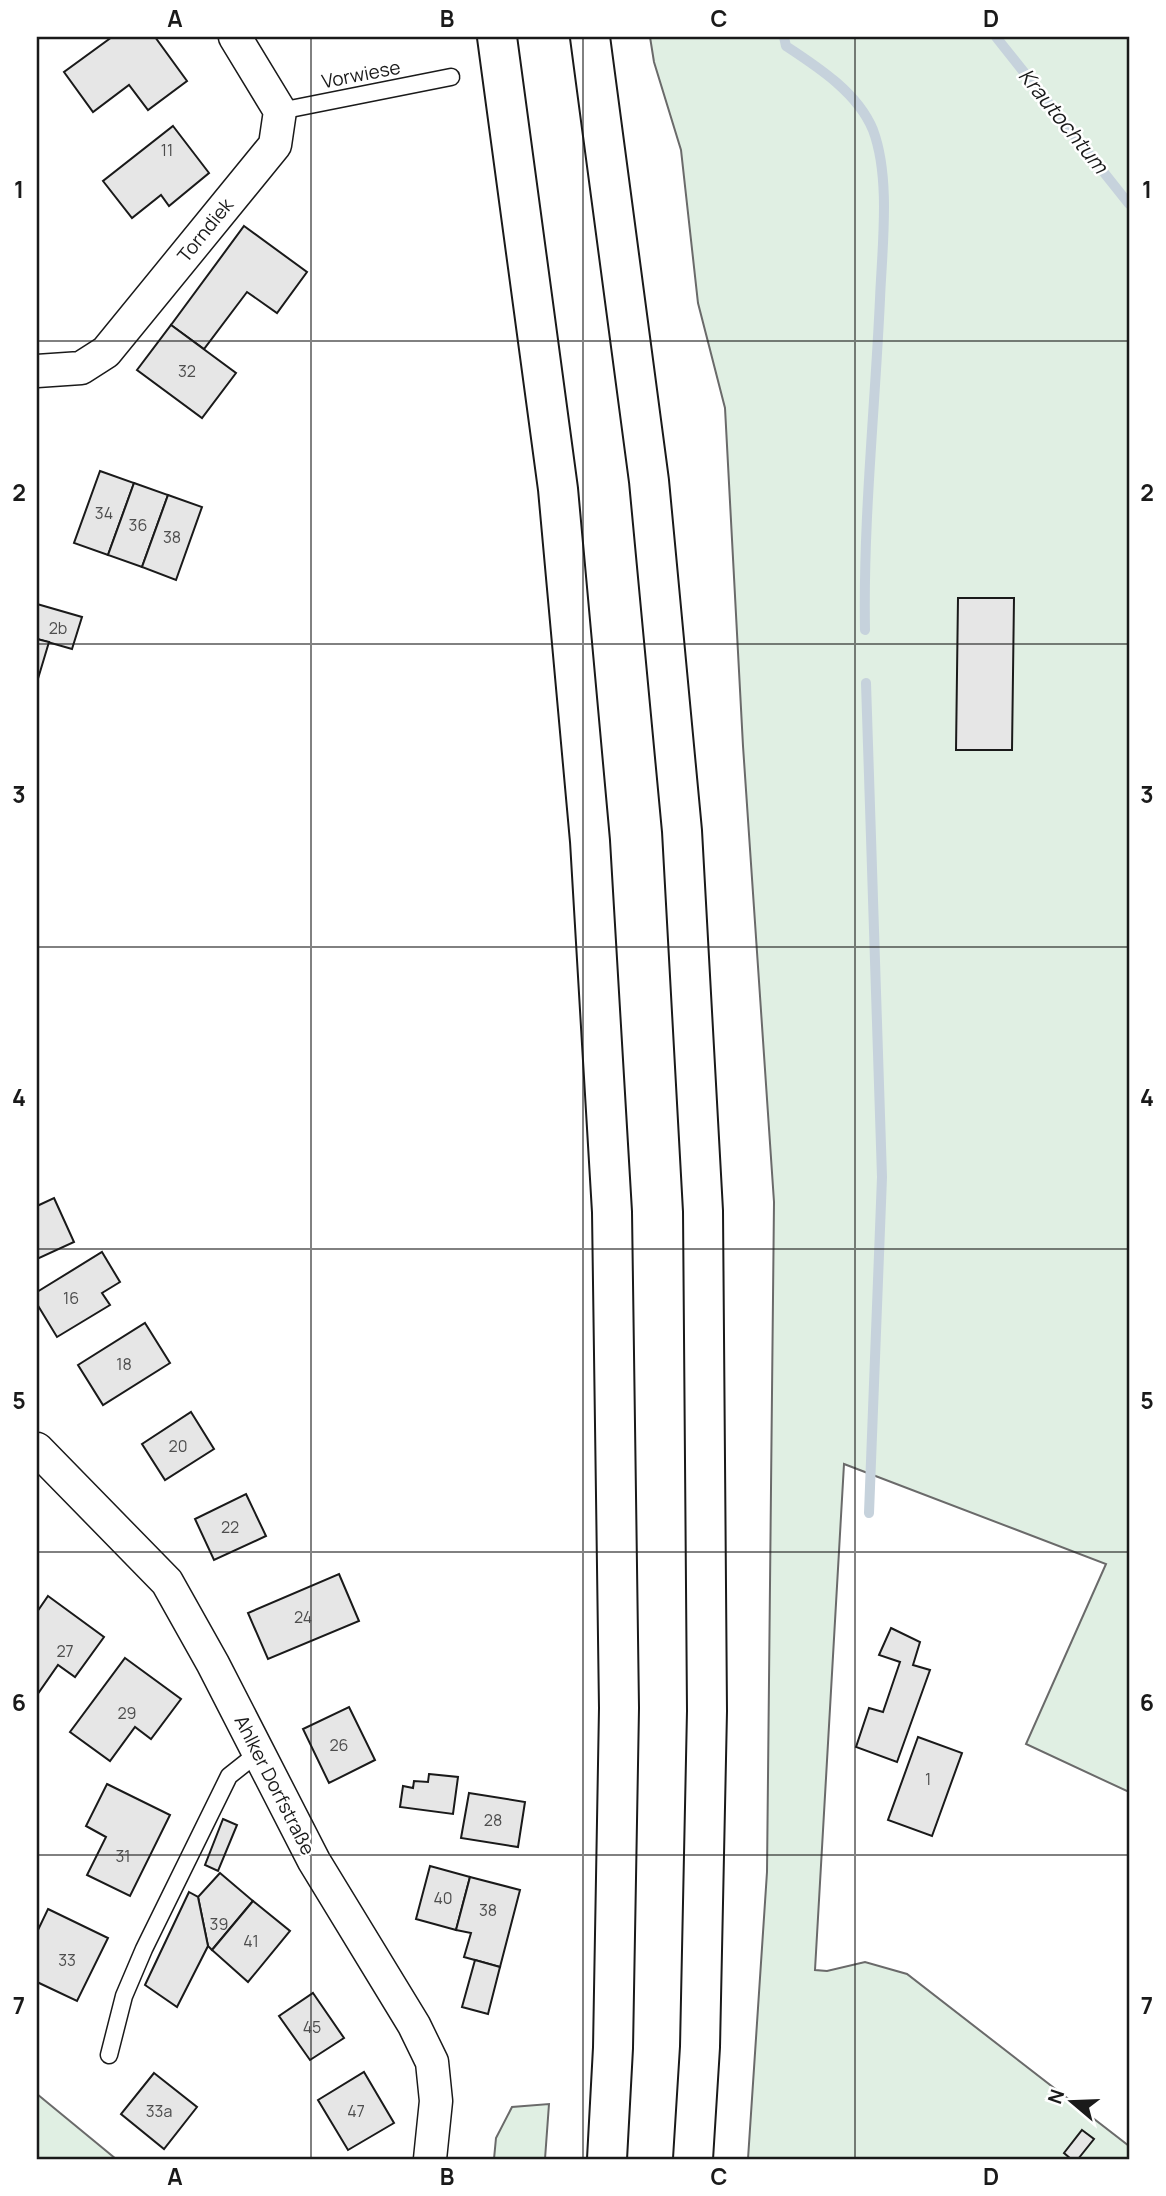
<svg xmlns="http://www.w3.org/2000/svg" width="1166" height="2196" viewBox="0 0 1166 2196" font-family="Manrope,sans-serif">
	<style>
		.green { fill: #e0efe3; stroke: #6a6a6a; stroke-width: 2 }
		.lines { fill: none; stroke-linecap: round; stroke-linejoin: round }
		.stream { stroke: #c6d2dc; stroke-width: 10 }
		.building { fill: #e6e6e6; stroke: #1a1a1a; stroke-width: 2 }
		.service-casing { stroke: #1a1a1a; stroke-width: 19 }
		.minor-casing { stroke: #1a1a1a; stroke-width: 35 }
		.motorway-casing { stroke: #1a1a1a; stroke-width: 42 }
		.service { stroke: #fff; stroke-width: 16 }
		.minor { stroke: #fff; stroke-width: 32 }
		.motorway { stroke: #fff; stroke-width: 38 }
		.grid { fill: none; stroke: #1a1a1a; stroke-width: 2; stroke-opacity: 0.55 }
		.labels { text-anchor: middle; stroke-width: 5; stroke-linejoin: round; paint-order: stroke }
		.number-label { font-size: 16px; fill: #4d4d4d }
		.street-label { font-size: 19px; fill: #1a1a1a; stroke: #fff }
		.water-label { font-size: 21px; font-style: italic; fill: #1a1a1a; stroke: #fff }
		.neatline { fill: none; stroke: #1a1a1a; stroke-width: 2.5 }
		.grid-label { font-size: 23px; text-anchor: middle; font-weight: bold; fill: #1a1a1a }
	</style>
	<rect width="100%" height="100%" fill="#fff"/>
	<g class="green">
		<polygon points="650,37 1129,37 1129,1792 1026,1744 1106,1564 844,1464 815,1970 827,1971 865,1962 907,1974 1129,2146 1129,2159 748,2159 767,1872 774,1202 743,746 725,408 698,303 681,150 654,62"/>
		<polygon points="37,2094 116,2159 37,2159"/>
		<polygon points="549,2104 545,2159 494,2159 496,2138 512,2107"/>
	</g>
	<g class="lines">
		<g class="stream">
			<path d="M784,37L786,46C818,67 858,93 873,130C891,178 882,248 880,299C875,409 863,520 865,630"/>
			<polyline points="996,37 1129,204"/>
			<polyline points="866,683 882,1177 869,1513"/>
		</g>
	</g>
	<g class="building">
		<polygon points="112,37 155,37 187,81 148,110 129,85 93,112 64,72"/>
		<polygon points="173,126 209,173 169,206 161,195 132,218 103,181"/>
		<polygon points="244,226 307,272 277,313 247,292 204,349 171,325"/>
		<polygon points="171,325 236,373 202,418 137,370"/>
		<polygon points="100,471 134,483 108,555 74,543"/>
		<polygon points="134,483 168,495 142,567 108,555"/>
		<polygon points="168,495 202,507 176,580 142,567"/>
		<polygon points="958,598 1014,598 1012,750 956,750"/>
		<polygon points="37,604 82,617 72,649 37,639"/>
		<polygon points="37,639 49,642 37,682"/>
		<polygon points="54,1198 74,1242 37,1259 37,1206"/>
		<polygon points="102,1252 120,1282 102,1293 110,1305 57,1337 37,1304 37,1292"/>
		<polygon points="145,1323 170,1363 103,1405 78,1365"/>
		<polygon points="191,1412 214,1449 165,1480 142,1444"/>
		<polygon points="246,1494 266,1536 214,1560 195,1519"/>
		<polygon points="339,1574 359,1621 268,1659 248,1613"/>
		<polygon points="48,1596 104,1637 75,1677 58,1665 37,1695 37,1612"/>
		<polygon points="891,1628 920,1642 913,1665 930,1670 897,1762 856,1747 869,1708 883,1712 900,1662 879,1655"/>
		<polygon points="125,1658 181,1699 151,1739 135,1727 110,1761 70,1732"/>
		<polygon points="349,1707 375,1760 329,1783 303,1729"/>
		<polygon points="918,1737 962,1753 932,1836 888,1820"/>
		<polygon points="429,1774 458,1777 453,1814 400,1807 403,1786 413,1788 414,1781 428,1782"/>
		<polygon points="107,1784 170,1815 130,1896 87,1875 106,1837 86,1826"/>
		<polygon points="469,1793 525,1802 518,1847 461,1838"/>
		<polygon points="223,1819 237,1825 218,1871 205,1865"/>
		<polygon points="430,1866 470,1877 456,1930 416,1919"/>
		<polygon points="220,1873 253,1901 212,1950 208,1946 198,1897"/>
		<polygon points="470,1877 520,1890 500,1967 464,1957 471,1933 456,1930"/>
		<polygon points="189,1892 198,1897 208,1946 177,2007 145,1985"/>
		<polygon points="253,1901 290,1931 248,1982 212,1950"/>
		<polygon points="48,1909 108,1938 77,2001 37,1982 37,1932"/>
		<polygon points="475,1960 500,1967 488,2014 462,2007"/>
		<polygon points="313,1993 344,2038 310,2060 279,2016"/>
		<polygon points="364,2072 394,2123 348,2150 318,2100"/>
		<polygon points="154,2073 197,2107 164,2149 121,2114"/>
		<polygon points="1082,2130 1094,2139 1078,2159 1071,2159 1064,2153"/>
	</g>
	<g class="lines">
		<defs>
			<g id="service">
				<polyline points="280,111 451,77"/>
				<polyline points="109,2055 124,1996 144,1949 229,1776 258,1753"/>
			</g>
			<g id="minor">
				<polyline points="37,371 81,368 106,352 275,145 280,111 235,37"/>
				<polyline points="37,1449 167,1582 213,1664 314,1861 414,2025 432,2062 436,2101 430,2159"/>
			</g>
			<g id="motorway">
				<polyline points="497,37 558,489 590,841 612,1212 619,1708 613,2048 607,2159"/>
				<polyline points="590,37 649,481 682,831 703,1211 707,1711 700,2047 693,2159"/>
			</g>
		</defs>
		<use href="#service" class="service-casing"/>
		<use href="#minor" class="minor-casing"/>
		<use href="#motorway" class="motorway-casing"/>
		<use href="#service" class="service"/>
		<use href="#minor" class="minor"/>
		<use href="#motorway" class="motorway"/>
	</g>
	<path class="grid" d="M311,37V2159M583,37V2159M855,37V2159M37,341H1129M37,644H1129M37,947H1129M37,1249H1129M37,1552H1129M37,1855H1129"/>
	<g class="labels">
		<g class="number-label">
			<text x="167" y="156">11</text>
			<text x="187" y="377">32</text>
			<text x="104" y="519">34</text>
			<text x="138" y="531">36</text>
			<text x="172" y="543">38</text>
			<text x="58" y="634">2b</text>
			<text x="71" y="1304">16</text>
			<text x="124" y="1370">18</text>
			<text x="178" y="1452">20</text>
			<text x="230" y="1533">22</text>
			<text x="303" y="1623">24</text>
			<text x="65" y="1657">27</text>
			<text x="127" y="1719">29</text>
			<text x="339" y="1751">26</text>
			<text x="928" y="1785">1</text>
			<text x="493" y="1826">28</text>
			<text x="123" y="1862">31</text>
			<text x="443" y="1904">40</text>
			<text x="488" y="1916">38</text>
			<text x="219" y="1930">39</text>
			<text x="251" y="1947">41</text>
			<text x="67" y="1966">33</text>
			<text x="312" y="2033">45</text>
			<text x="159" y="2117">33a</text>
			<text x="356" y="2117">47</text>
		</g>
		<g class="street-label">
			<text transform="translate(361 74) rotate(-11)" y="7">Vorwiese</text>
			<text transform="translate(205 230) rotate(-51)" y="7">Torndiek</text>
			<text transform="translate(275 1785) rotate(63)" y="7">Ahlker Dorfstraße</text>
		</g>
		<g class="water-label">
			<text transform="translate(1063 121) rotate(51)" y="7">Krautochtum</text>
		</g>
	</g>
	<rect width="1166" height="2196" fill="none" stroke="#ffffff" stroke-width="77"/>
	<g transform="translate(1072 2102) rotate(289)" stroke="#ffffff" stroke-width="5" paint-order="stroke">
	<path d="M0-5L12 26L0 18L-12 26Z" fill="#1a1a1a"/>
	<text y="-10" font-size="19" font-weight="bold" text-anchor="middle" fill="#1a1a1a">N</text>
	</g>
	<rect x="38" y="38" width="1090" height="2120" class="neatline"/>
	<g class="grid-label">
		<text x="175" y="27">A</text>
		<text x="447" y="27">B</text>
		<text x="719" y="27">C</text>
		<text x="991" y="27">D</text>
		<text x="19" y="198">1</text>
		<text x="1147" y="198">1</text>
		<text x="19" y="501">2</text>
		<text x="1147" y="501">2</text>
		<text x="19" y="803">3</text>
		<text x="1147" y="803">3</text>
		<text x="19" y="1106">4</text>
		<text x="1147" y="1106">4</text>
		<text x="19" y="1409">5</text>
		<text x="1147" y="1409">5</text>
		<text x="19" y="1711">6</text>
		<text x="1147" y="1711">6</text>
		<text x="19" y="2014">7</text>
		<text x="1147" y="2014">7</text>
		<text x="175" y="2185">A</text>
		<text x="447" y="2185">B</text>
		<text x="719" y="2185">C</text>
		<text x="991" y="2185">D</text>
	</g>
</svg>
